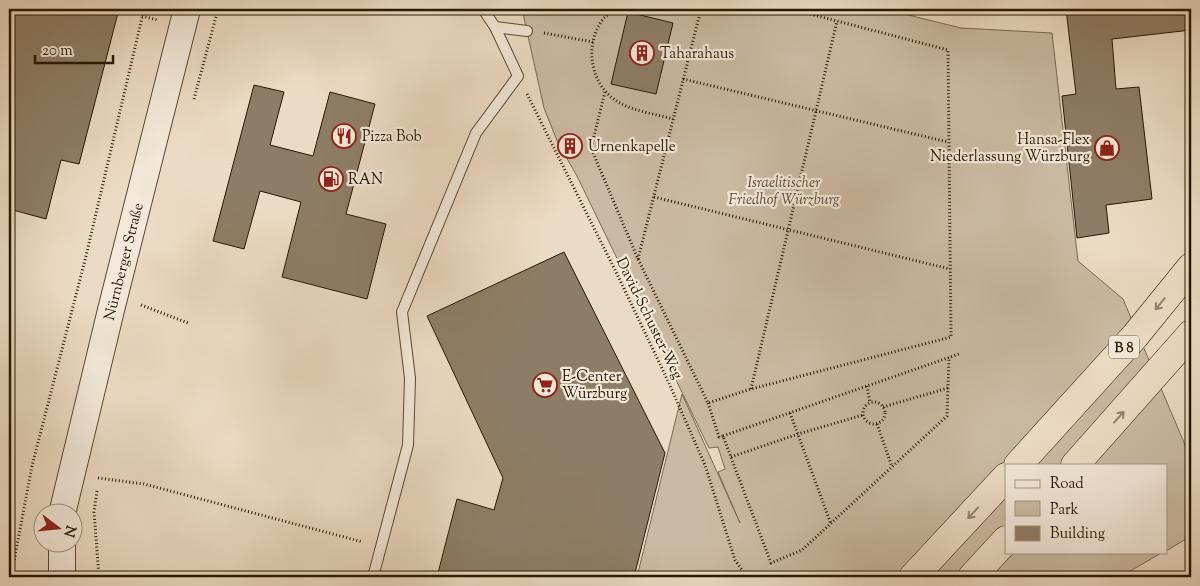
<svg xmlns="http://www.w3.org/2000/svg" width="1200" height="586" viewBox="0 0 1200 586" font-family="'Sorts Mill Goudy',serif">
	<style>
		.green { fill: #cbbaa3; stroke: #7a6952 }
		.building { fill: #8e7d66; stroke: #281801 }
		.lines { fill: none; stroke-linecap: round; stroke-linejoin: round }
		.service-casing { stroke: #594932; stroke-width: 12 }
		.tertiary-casing { stroke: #594932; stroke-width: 28 }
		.trunk-casing { stroke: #281801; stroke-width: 29 }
		.path { stroke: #281801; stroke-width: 3; stroke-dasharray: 1 2.5; stroke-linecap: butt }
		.service { stroke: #f3e8d9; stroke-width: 10 }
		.tertiary { stroke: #f3e8d9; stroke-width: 26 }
		.trunk { stroke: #ecdbc4; stroke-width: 28 }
		.oneway { stroke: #94836c }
		.labels { text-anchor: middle; stroke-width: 4.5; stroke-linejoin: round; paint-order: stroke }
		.shield { fill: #f3e8d9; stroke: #655642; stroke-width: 1 }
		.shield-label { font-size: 14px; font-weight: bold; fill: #281801 }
		.poi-label { font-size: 15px; fill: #281801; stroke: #f3e8d9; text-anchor: start }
		.park-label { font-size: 15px; font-style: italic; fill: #594932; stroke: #f3e8d9 }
		.street-label { font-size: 15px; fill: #281801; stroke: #f3e8d9 }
	</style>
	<rect width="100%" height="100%" fill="#ecdbc4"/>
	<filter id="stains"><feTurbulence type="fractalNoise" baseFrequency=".004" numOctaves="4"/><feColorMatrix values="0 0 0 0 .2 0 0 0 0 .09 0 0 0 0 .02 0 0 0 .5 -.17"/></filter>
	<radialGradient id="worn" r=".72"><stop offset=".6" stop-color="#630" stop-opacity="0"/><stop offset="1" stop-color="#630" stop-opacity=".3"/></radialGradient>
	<polygon class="green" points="522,9 884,9 961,28 1052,33 1078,261 1123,299 1191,459 1191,536 1166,551 1166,465 1006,465 1006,552 1163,552 1120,577 637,577 682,394 740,523 718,472 725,469 718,447 709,448 577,176 558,143 544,108"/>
	<g class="building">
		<polygon points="9,9 119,9 79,164 61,160 46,219 9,209"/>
		<polygon points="1066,9 1189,9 1191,30 1112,39 1116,89 1139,87 1152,199 1106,205 1109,233 1077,238 1062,96 1076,94"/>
		<polygon points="628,12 673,23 656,94 611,84"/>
		<polygon points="254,85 284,92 270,145 313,156 330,92 375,104 346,214 386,224 367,299 282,277 301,202 260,191 244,249 213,241"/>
		<polygon points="564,252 665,453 634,577 437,577 457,499 494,510 503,478 427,316"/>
	</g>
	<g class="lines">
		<defs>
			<g id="service">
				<polyline points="495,27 527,31"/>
				<polyline points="373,577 408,445 410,378 402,312 476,133 518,76 495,27 483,9"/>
			</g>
			<g id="tertiary">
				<path id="s1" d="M62,514L111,310L187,9"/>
				<polyline points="62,577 62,544"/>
			</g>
			<g id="trunk">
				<polyline points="1018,465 1135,336 1191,267"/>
				<polyline points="1075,465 1191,334"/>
				<polyline points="913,577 1006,477"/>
				<polyline points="972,577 1006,540"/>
			</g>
		</defs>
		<use href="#service" class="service-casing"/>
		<use href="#tertiary" class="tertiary-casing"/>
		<use href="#trunk" class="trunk-casing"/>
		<g class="path">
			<path d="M616,9C612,12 607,15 604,18C583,44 590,85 618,102C633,111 655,114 673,119"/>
			<polyline points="691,9 701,11"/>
			<polyline points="142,16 158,20"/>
			<polyline points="544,33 593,42"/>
			<polyline points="683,79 948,142"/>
			<polyline points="605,92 591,148 638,259 708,403 751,389 951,337 948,50 791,9"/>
			<polyline points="527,94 617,274 668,381 705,465 735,560 747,577"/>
			<polyline points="194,99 218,9"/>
			<polyline points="654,197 950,269"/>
			<polyline points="638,259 701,9"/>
			<polyline points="141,305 188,323"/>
			<polyline points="867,386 870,403"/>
			<polyline points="751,389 837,21"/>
			<circle cx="874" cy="413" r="11"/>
			<polyline points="708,403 719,437 723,436 771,563 802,550 947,416 949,357"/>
			<polyline points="883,407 948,388"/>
			<polyline points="790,413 831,524"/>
			<polyline points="877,424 892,467"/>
			<polyline points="723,436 959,354"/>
			<polyline points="731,457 798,434 863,415"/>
			<polyline points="98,478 144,484 363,542"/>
			<polyline points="97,491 94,512 99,577"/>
			<polyline points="11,577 32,466 86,256 144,9"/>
		</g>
		<use href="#service" class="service"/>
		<use href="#tertiary" class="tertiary"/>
		<use href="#trunk" class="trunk"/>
	</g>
	<defs><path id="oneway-shaft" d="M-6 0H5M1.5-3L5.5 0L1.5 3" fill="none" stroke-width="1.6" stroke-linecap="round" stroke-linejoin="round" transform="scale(1.25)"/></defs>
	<g class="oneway">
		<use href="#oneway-shaft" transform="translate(1160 304) rotate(129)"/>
		<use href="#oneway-shaft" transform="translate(1119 417) rotate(-48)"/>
		<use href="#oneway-shaft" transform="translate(973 513) rotate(133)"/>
	</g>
	<defs>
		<symbol id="building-ring" viewBox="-11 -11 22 22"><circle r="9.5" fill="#f3e8d9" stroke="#8f2418" stroke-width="1.5"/><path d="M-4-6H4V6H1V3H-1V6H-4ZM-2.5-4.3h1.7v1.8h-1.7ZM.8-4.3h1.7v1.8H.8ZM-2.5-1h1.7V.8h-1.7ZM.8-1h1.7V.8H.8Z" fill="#8f2418"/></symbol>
		<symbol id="restaurant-ring" viewBox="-11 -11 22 22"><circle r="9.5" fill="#f3e8d9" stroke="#8f2418" stroke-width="1.5"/><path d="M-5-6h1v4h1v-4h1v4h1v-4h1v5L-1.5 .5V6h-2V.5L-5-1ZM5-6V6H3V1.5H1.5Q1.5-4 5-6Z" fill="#8f2418"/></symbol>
		<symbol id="shop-ring" viewBox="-11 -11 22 22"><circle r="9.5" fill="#f3e8d9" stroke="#8f2418" stroke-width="1.5"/><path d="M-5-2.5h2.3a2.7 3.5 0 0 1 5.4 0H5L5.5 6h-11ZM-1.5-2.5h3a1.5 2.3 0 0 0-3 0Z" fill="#8f2418"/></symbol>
		<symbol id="fuel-ring" viewBox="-11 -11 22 22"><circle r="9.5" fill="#f3e8d9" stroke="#8f2418" stroke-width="1.5"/><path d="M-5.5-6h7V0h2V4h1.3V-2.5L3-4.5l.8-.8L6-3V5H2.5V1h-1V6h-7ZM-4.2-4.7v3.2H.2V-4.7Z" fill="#8f2418"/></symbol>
		<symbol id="supermarket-ring" viewBox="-11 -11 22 22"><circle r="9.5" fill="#f3e8d9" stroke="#8f2418" stroke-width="1.5"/><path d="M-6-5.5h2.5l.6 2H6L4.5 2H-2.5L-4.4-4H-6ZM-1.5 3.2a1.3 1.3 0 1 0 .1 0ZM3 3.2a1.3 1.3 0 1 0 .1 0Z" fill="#8f2418"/></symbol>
	</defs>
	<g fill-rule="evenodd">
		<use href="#building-ring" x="628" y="39" width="28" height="28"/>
		<use href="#restaurant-ring" x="330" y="122" width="28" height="28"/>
		<use href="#building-ring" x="556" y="132" width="28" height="28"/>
		<use href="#shop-ring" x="1093" y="134" width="28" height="28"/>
		<use href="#fuel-ring" x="317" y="165" width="28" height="28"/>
		<use href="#supermarket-ring" x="531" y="371" width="28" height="28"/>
	</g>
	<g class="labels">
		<rect class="shield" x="1109" y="335.5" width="30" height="23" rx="4"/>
		<g class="shield-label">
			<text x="1124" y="352">B 8</text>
		</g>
		<g class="poi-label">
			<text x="660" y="58">Taharahaus</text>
			<text x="362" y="141">Pizza Bob</text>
			<text x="1090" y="144" text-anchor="end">Hansa-Flex<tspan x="1090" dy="17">Niederlassung Würzburg</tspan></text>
			<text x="588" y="151">Urnenkapelle</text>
			<text x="348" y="184">RAN</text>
			<text x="562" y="381">E-Center<tspan x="562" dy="17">Würzburg</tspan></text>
		</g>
		<g class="park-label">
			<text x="784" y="187">Israelitischer<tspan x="784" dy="17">Friedhof Würzburg</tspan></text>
		</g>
		<g class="street-label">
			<text dy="5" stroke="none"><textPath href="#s1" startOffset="260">Nürnberger Straße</textPath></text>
			<text transform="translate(650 318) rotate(64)" y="5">David-Schuster-Weg</text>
		</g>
	</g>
	<rect width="1200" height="586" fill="none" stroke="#ecdbc4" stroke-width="30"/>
	<rect x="10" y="10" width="1180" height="566" fill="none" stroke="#281801" stroke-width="2.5"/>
	<rect x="15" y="15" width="1170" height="556" fill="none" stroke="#281801"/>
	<rect x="1005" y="464" width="162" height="90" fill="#f3e8d9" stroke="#a29583"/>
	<rect x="1015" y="480" width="25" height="8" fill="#f3e8d9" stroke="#a29583"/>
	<text x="1050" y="488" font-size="15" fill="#281801">Road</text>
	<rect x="1015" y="501" width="25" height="15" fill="#cbbaa3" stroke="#a29583"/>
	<text x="1050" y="514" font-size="15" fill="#281801">Park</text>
	<rect x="1015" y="526" width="25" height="15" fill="#8e7d66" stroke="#a29583"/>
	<text x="1050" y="538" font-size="15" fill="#281801">Building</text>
	<g transform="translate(58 528) rotate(106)"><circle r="24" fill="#f3e8d9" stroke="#a29583"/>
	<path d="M0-4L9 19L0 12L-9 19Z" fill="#8f2418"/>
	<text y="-8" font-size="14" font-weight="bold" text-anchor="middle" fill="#281801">N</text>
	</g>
	<path d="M35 55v8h78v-8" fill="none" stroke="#281801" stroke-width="2.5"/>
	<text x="42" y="55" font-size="15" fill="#281801" stroke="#f3e8d9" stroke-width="4" paint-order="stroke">20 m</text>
	<rect width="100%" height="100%" filter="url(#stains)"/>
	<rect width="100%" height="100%" fill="url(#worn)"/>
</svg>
